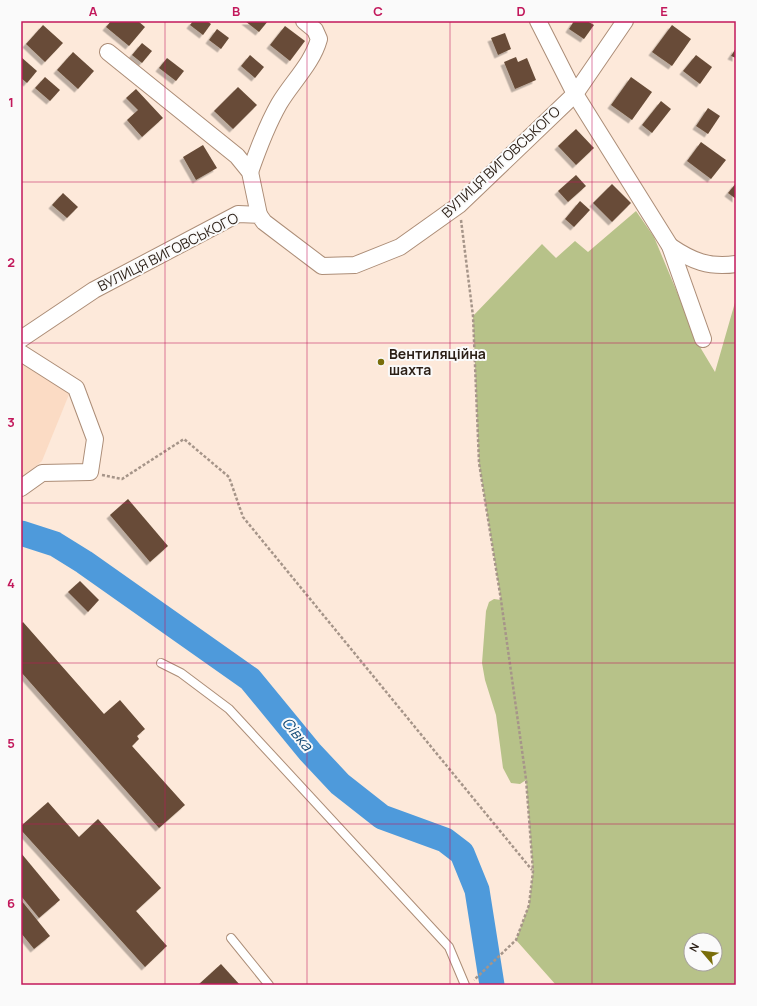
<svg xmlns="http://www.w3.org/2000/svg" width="757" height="1006" viewBox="0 0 757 1006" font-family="Manrope,sans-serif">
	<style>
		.built { fill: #fbdbc4 }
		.green { fill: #b7c289; fill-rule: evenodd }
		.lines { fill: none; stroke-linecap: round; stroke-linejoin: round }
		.river { stroke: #4e9adb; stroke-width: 25 }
		.building { fill: #674c37; filter: url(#shadow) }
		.service-casing { stroke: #ac8d77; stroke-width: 10 }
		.minor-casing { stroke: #ac8d77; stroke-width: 18 }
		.path { stroke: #a69589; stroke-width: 2.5; stroke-dasharray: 3 2; stroke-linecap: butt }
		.service { stroke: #fff; stroke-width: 8 }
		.minor { stroke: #fff; stroke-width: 16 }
		.grid { fill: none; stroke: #c2185b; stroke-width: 1; stroke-opacity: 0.55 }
		.poi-dot { fill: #796e0a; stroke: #fafafa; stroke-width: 1.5 }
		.labels { text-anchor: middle; stroke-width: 4; stroke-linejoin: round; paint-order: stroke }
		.street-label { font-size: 14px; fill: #2b1f16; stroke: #fafafa }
		.poi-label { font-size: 14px; font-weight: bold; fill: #2b1f16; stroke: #fafafa; text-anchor: start }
		.water-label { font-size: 15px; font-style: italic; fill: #124a75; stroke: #fafafa }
		.neatline { fill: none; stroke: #c2185b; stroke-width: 1.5 }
		.grid-label { font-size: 13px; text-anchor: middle; font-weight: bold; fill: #c2185b }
	</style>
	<defs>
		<filter id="shadow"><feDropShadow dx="-3.5" dy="3.5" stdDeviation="0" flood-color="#0004"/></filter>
	</defs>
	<rect width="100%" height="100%" fill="#fde9da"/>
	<polygon class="built" points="21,351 70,392 42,461 21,479"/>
	<path class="green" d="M636,211L654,237L700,347L715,372L736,299V985H556L516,940L529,905L533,871L526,780L520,784L511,783L503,768L496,715L485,680L482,663L486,611L489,602L494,599L501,600L479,463L473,316L542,244L556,258L575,241L588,252ZM691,940H715V964H691Z"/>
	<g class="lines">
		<polyline class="river" points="21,533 55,544 84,562 250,679 310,752 340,784 382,817 445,840 462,853 477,890 492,985"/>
	</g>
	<g class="building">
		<polygon points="111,21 138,21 145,27 129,46 106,27"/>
		<polygon points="193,21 207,21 211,24 203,35 190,25"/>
		<polygon points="245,21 268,21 259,32"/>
		<polygon points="574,21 587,21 594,25 584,39 569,29"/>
		<polygon points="43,25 63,43 45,62 26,44"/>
		<polygon points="672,25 691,39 672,66 652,52"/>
		<polygon points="285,26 305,41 290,61 270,45"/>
		<polygon points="217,29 229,38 221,49 209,40"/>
		<polygon points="505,33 511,49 498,55 491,38"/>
		<polygon points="142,43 152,51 142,63 132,55"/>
		<polygon points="736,48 736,58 731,56"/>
		<polygon points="73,52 94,71 78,89 57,70"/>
		<polygon points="250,55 264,67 255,78 241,66"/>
		<polygon points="696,55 712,67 700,84 683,71"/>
		<polygon points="21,57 37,71 27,83 21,78"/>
		<polygon points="516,57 518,62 527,58 536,80 515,89 504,62"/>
		<polygon points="167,58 184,71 176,81 159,68"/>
		<polygon points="45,77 60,90 50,101 35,88"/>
		<polygon points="631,77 652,92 632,120 611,105"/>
		<polygon points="238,87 257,105 233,129 214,111"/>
		<polygon points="136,89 163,118 142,137 127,120 138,110 126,98"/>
		<polygon points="661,101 671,109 652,133 642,125"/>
		<polygon points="708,108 720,116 708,134 696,126"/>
		<polygon points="576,129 594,148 576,165 558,146"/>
		<polygon points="701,142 726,160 711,179 687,161"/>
		<polygon points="203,145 217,168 196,180 183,157"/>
		<polygon points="576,175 586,186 568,202 558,191"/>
		<polygon points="736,183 736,199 728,193"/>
		<polygon points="612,184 631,203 612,222 593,203"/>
		<polygon points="63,193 78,207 67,218 52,205"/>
		<polygon points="580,201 590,210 574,227 565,219"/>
		<polygon points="128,499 168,546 150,562 110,515"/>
		<polygon points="80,581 99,600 88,612 68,592"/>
		<polygon points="23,622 104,714 120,700 145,729 137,736 139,739 132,746 185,805 159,828 21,672 21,624"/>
		<polygon points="48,802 79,837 98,819 161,888 136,911 167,946 145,967 21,830 21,826"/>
		<polygon points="21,853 60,900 39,918 21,896"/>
		<polygon points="21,900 50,936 34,949 21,933"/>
		<polygon points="221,964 240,985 198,985"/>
	</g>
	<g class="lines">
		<defs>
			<g id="service">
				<polyline points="161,663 181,673 229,709 449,947 465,985"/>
				<polyline points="231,938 269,985"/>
			</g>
			<g id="minor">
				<polyline points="538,21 575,94 670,246 703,339"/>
				<polyline points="108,52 237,156 250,172 259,215"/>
				<path d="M250,172C258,149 267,125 279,104C292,82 312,64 319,39L315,30L304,21"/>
				<path d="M670,246C692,261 709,268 736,264"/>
				<polyline points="21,339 94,290 238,214 259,215 264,222 322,266 355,265 400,247 459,205 575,94 625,21"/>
				<polyline points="21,353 76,388 95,439 90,472 42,473 21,488"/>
			</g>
		</defs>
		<use href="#service" class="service-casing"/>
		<use href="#minor" class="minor-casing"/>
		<g class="path">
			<polyline points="461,220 473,316 479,463 501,600 526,779 533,871 529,905 516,940 474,980"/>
			<polyline points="102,475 122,479 184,439 229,477 243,517 532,870"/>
		</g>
		<use href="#service" class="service"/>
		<use href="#minor" class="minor"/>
	</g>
	<path class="grid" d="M165,21V985M307,21V985M450,21V985M592,21V985M21,182H736M21,343H736M21,503H736M21,663H736M21,824H736"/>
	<circle class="poi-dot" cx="381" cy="362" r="4"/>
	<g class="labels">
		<g class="street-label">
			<text transform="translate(501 162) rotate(-43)" y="5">ВУЛИЦЯ ВИГОВСЬКОГО</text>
			<text transform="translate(168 252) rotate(-27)" y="5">ВУЛИЦЯ ВИГОВСЬКОГО</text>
		</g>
		<g class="poi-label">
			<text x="389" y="359">Вентиляційна<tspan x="389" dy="16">шахта</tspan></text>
		</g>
		<g class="water-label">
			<text transform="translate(297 734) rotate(50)" y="5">Сівка</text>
		</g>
	</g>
	<rect width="757" height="1006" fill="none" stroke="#fafafa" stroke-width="44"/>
	<g transform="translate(703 952) rotate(298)"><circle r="19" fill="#fafafa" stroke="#a7a29f"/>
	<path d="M0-3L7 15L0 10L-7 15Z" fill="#796e0a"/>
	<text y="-6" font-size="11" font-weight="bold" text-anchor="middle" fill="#2b1f16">N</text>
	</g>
	<rect x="22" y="22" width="713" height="962" class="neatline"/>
	<g class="grid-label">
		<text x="93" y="16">A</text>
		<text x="236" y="16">B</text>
		<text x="378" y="16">C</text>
		<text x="521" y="16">D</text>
		<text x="664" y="16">E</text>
		<text x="11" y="107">1</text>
		<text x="11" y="267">2</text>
		<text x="11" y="427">3</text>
		<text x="11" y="588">4</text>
		<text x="11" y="748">5</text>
		<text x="11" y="908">6</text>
	</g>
</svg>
